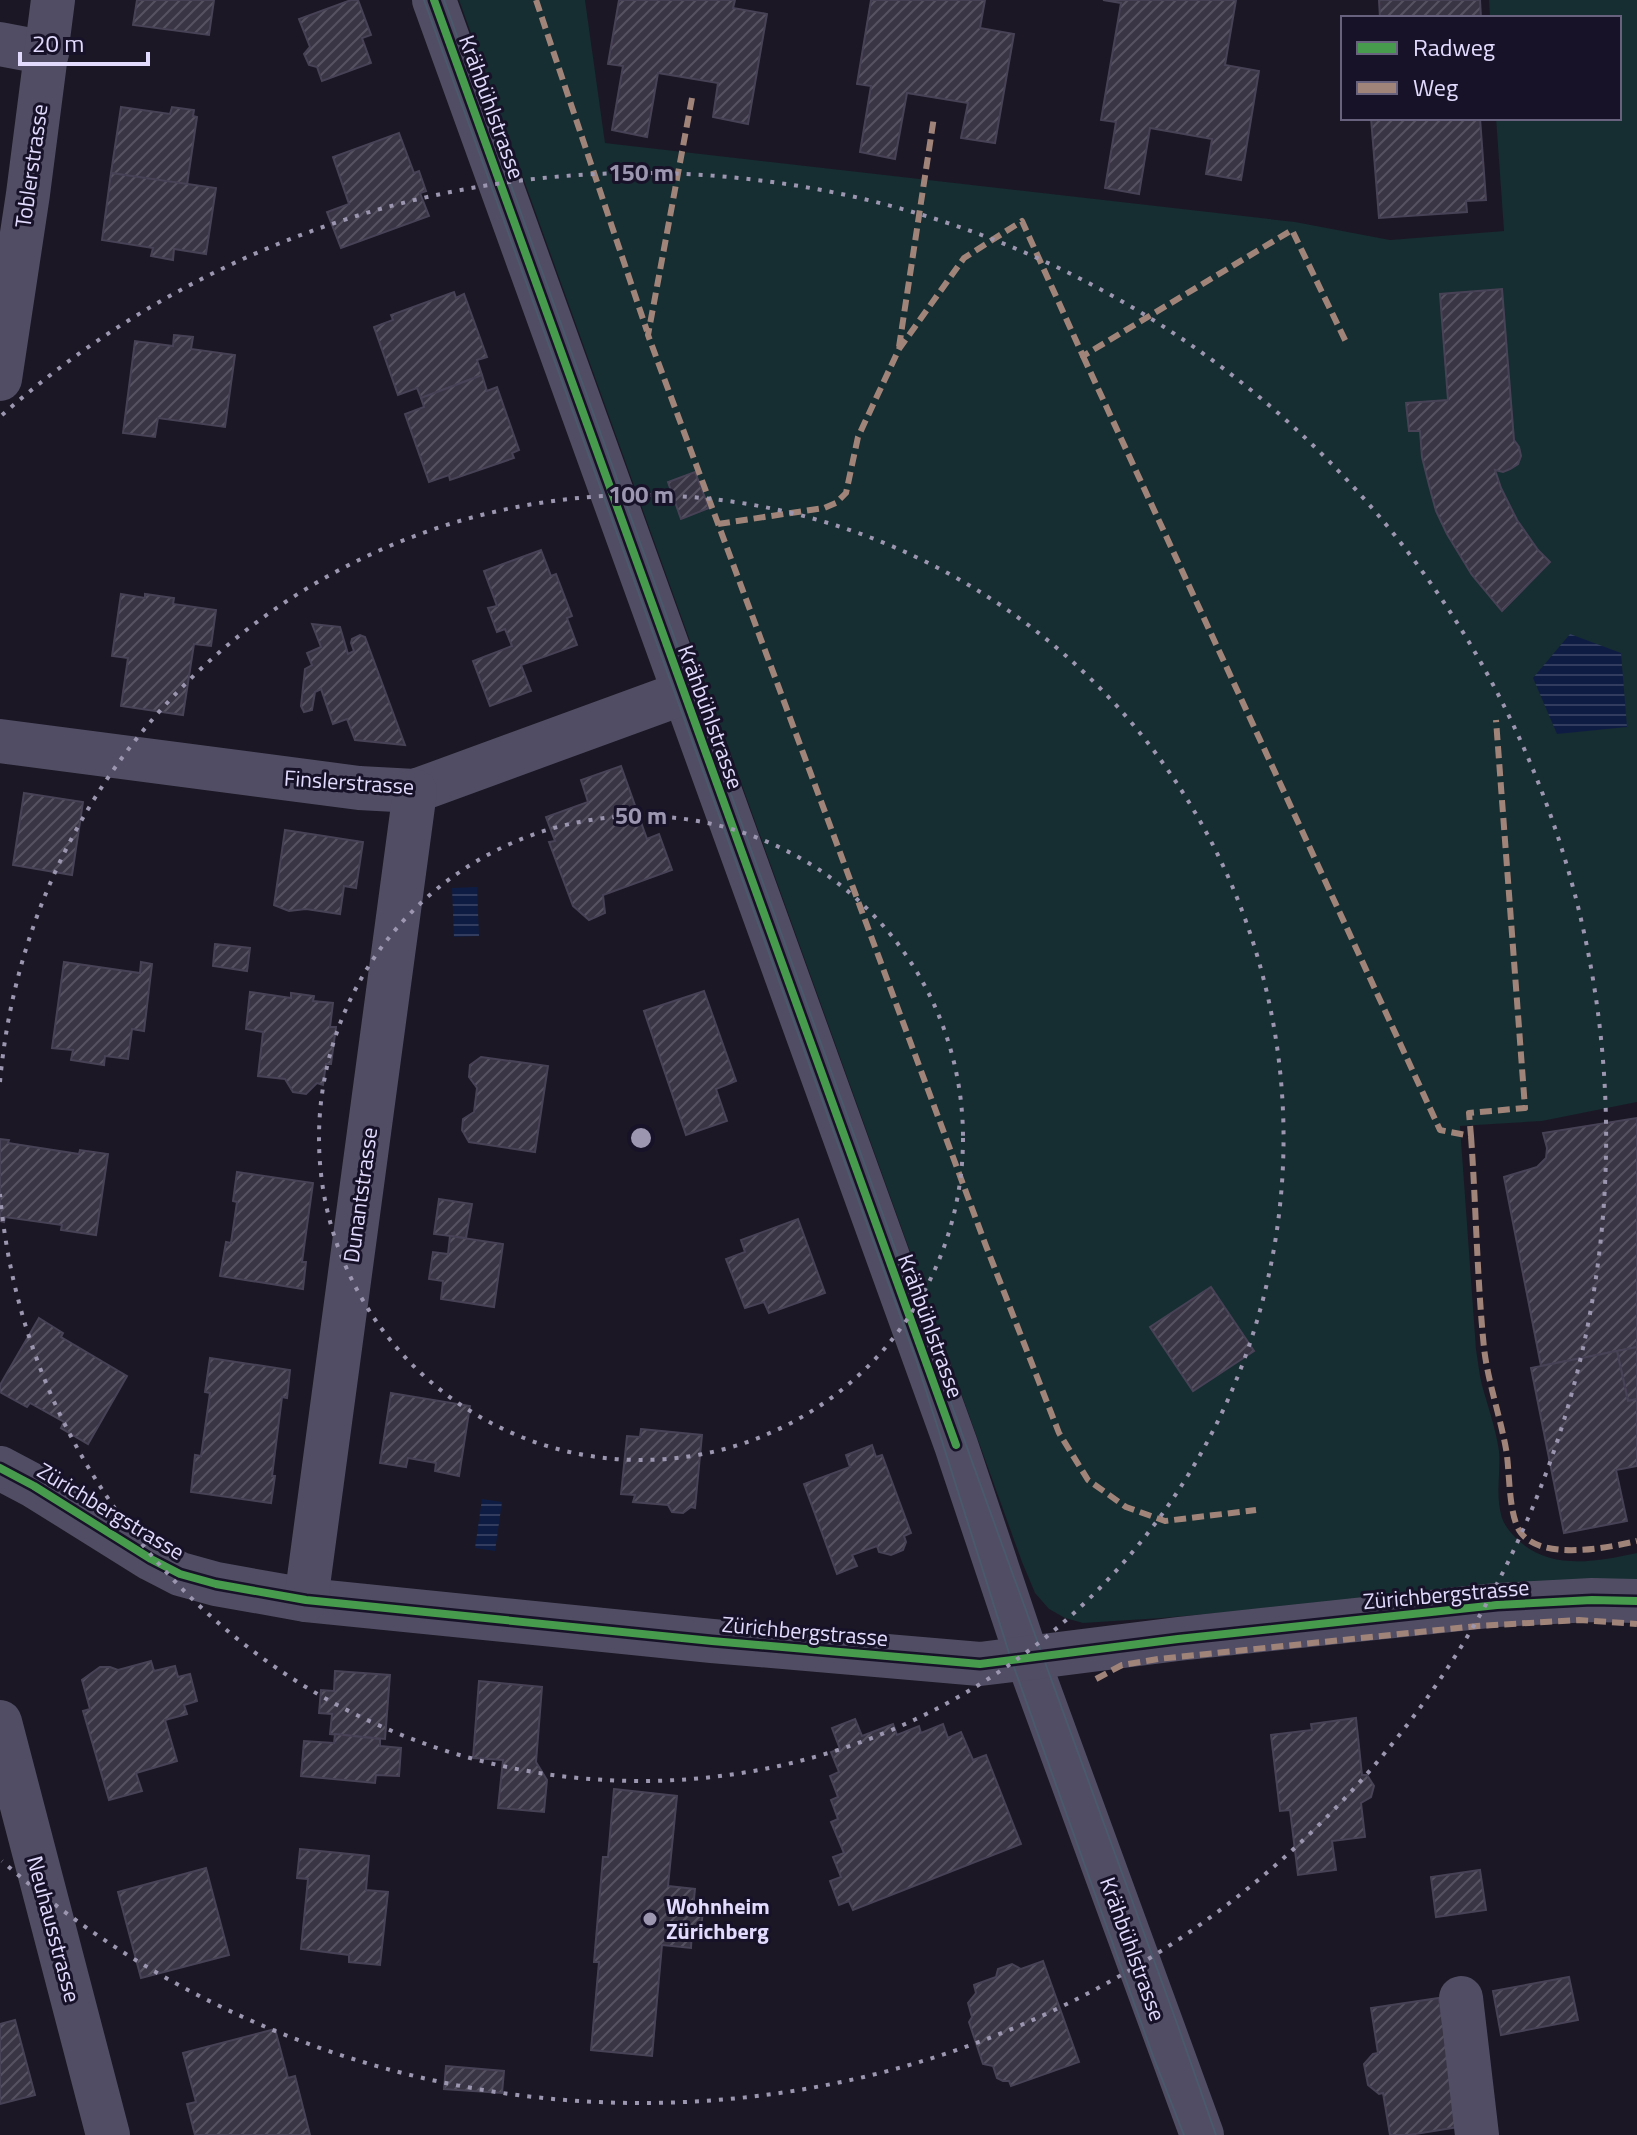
<svg xmlns="http://www.w3.org/2000/svg" width="1637" height="2135" viewBox="0 0 1637 2135" font-family="'Titillium Web',sans-serif">
	<style>
		.garden { fill: #162d31 }
		.water { fill: url(#water-rules) }
		.building { fill: url(#building-hatch); stroke: #484256; stroke-width: 2 }
		.lines { fill: none; stroke-linecap: round; stroke-linejoin: round }
		.minor { stroke: #514d64; stroke-width: 44 }
		.tram { stroke: #4a596c; stroke-width: 2 }
		.quiet { stroke: #a18479; stroke-width: 6; stroke-dasharray: 12 6; stroke-linecap: butt }
		.cycleway-casing { stroke: #181229; stroke-width: 13 }
		.cycleway { stroke: #469c4c; stroke-width: 8 }
		.ring { fill: none; stroke: #9c96b1; stroke-width: 4; stroke-dasharray: 4 8 }
		.poi-dot { fill: #9c96b1; stroke: #181229; stroke-width: 3 }
		.labels { text-anchor: middle; stroke-width: 6; stroke-linejoin: round; paint-order: stroke }
		.street-label { font-size: 22px; fill: #e2dbfd; stroke: #181229 }
		.poi-label { font-size: 22px; font-weight: bold; fill: #e2dbfd; stroke: #181229; text-anchor: start }
		.centre { fill: #9c96b1; stroke: #181229; stroke-width: 4 }
		.ring-label { font-size: 24px; text-anchor: middle; font-weight: bold; fill: #9c96b1; stroke: #181229; stroke-width: 6; stroke-linejoin: round; paint-order: stroke }
	</style>
	<defs>
		<pattern id="water-rules" width="6" height="5" patternUnits="userSpaceOnUse" patternTransform="scale(2)"><rect width="6" height="5" fill="#0e1c43"/><path d="M0 2.5h6" fill="none" stroke="#313c5f"/></pattern>
		<pattern id="building-hatch" width="6" height="6" patternUnits="userSpaceOnUse" patternTransform="scale(2)"><rect width="6" height="6" fill="#3a3545"/><path d="M-1 1l2-2M0 6l6-6M5 7l2-2" fill="none" stroke="#565261"/></pattern>
	</defs>
	<rect width="100%" height="100%" fill="#1b1724"/>
	<path class="garden" d="M459,0H585L605,143L1295,222L1390,240L1504,231L1496,118H1619V18H1490L1489,0H1637V1102L1542,1121L1460,1126L1476,1349C1478,1361 1479,1373 1482,1385C1488,1407 1496,1429 1499,1451C1501,1473 1495,1495 1502,1518C1505,1526 1510,1532 1516,1538C1549,1571 1595,1562 1637,1553V1585L1456,1592L1162,1618L1083,1623L1065,1618L1049,1609L1035,1593L1022,1562Z"/>
	<g class="water">
		<polygon points="1570,634 1621,653 1627,727 1557,734 1533,678"/>
		<polygon points="477,887 479,936 454,937 452,888"/>
		<polygon points="482,1499 502,1502 495,1551 475,1548"/>
	</g>
	<g class="building">
		<polygon points="137,0 214,0 209,35 133,25"/>
		<polygon points="351,0 358,0 371,35 362,38 371,63 322,81 317,67 309,65 304,54 310,47 299,19"/>
		<polygon points="619,0 735,0 733,8 767,14 748,124 713,117 718,83 658,73 647,137 612,130 623,66 608,64"/>
		<polygon points="871,0 985,0 980,28 1014,34 995,143 961,138 968,103 907,93 895,159 860,152 871,86 857,84"/>
		<polygon points="1103,0 1236,0 1225,65 1259,71 1241,180 1206,174 1212,139 1150,128 1139,194 1105,188 1116,122 1101,120 1121,3"/>
		<polygon points="1379,0 1480,0 1481,18 1380,18"/>
		<polygon points="121,107 170,114 172,107 194,110 193,116 197,117 187,185 111,173"/>
		<polygon points="1371,118 1480,118 1486,200 1466,201 1467,212 1379,218"/>
		<polygon points="399,133 414,173 419,171 426,191 420,193 429,216 341,248 327,212 349,204 333,157"/>
		<polygon points="111,173 216,188 206,254 174,249 173,260 151,256 153,248 102,240"/>
		<polygon points="1502,289 1514,440 1519,447 1521,456 1518,464 1510,469 1503,472 1495,470 1501,488 1517,520 1538,550 1550,562 1502,611 1472,575 1447,534 1436,511 1429,485 1422,457 1420,431 1409,431 1406,403 1448,400 1440,294"/>
		<polygon points="454,292 456,298 464,294 487,357 477,360 482,375 421,398 417,388 398,395 374,327 393,320 391,315"/>
		<polygon points="174,335 193,337 191,349 235,355 225,427 158,418 155,437 123,433 135,341 173,346"/>
		<polygon points="482,375 487,391 497,387 519,450 512,453 514,458 450,480 449,475 429,482 405,414 424,407 421,398"/>
		<polygon points="695,472 709,508 681,519 668,482"/>
		<polygon points="541,550 551,576 556,574 572,616 567,618 577,645 521,665 531,691 490,706 473,661 512,646 505,629 497,632 488,608 497,606 484,571"/>
		<polygon points="121,594 145,598 145,594 174,598 173,604 216,610 211,646 194,644 183,715 121,706 128,658 112,656"/>
		<polygon points="312,624 340,627 348,654 354,651 351,643 352,639 360,635 365,637 405,745 355,740 347,719 333,724 321,689 315,692 312,710 304,712 301,706 305,669 312,665 307,653 321,647"/>
		<polygon points="621,766 647,839 659,834 672,870 603,895 605,913 589,920 573,906 549,842 555,841 546,817 588,802 581,780"/>
		<polygon points="24,793 83,802 72,875 13,865"/>
		<polygon points="285,830 363,842 356,888 344,886 340,914 306,909 289,911 274,905"/>
		<polygon points="215,944 250,948 247,971 213,966"/>
		<polygon points="64,962 140,973 141,962 152,964 144,1031 132,1029 128,1059 105,1056 104,1065 71,1060 73,1050 52,1048"/>
		<polygon points="704,991 736,1081 716,1089 727,1121 686,1135 644,1011"/>
		<polygon points="250,992 291,998 291,993 314,996 313,1001 333,1003 330,1027 336,1027 331,1064 326,1064 323,1085 317,1083 306,1094 293,1092 285,1079 258,1076 263,1032 246,1029"/>
		<polygon points="481,1057 548,1066 535,1152 469,1142 462,1130 463,1119 474,1112 477,1088 469,1077 470,1065"/>
		<polygon points="1637,1118 1637,1347 1541,1366 1504,1177 1537,1167 1546,1158 1547,1148 1543,1133"/>
		<polygon points="0,1139 9,1140 8,1143 79,1154 80,1150 108,1154 96,1235 61,1230 62,1225 5,1217 4,1222 0,1221"/>
		<polygon points="237,1172 313,1183 302,1262 306,1262 303,1289 220,1276 226,1242 231,1243 237,1202 233,1201"/>
		<polygon points="439,1199 472,1204 466,1238 434,1234"/>
		<polygon points="798,1219 825,1293 769,1313 764,1302 745,1308 726,1259 745,1252 741,1240"/>
		<polygon points="450,1236 503,1244 494,1307 441,1299 443,1281 429,1279 433,1252 448,1254"/>
		<polygon points="1211,1287 1254,1351 1193,1391 1150,1327"/>
		<polygon points="39,1318 63,1333 61,1337 127,1376 88,1444 61,1428 64,1422 30,1403 27,1407 0,1392 0,1385"/>
		<polygon points="1637,1347 1637,1399 1628,1401 1617,1351"/>
		<polygon points="1617,1351 1628,1401 1637,1399 1637,1466 1616,1470 1627,1521 1564,1533 1531,1368"/>
		<polygon points="210,1358 290,1370 287,1398 282,1397 272,1476 275,1476 271,1503 191,1492 195,1455 201,1456 210,1393 205,1392"/>
		<polygon points="391,1393 470,1406 459,1476 435,1471 436,1463 408,1458 406,1467 380,1463"/>
		<polygon points="641,1429 702,1435 695,1508 691,1507 683,1513 672,1512 668,1505 633,1502 635,1495 621,1494 627,1436 640,1437"/>
		<polygon points="872,1445 876,1457 882,1455 911,1533 904,1536 906,1542 903,1550 891,1555 879,1552 877,1546 852,1555 857,1566 837,1574 804,1484 850,1467 846,1455"/>
		<polygon points="151,1661 154,1671 175,1666 178,1677 190,1674 197,1701 184,1705 187,1714 165,1720 177,1761 136,1773 142,1791 109,1800 83,1711 90,1709 82,1680 100,1667 110,1667 118,1670"/>
		<polygon points="335,1671 390,1675 385,1739 330,1734 332,1714 319,1713 321,1690 334,1691"/>
		<polygon points="479,1681 542,1687 536,1762 547,1780 544,1812 498,1808 503,1760 473,1758"/>
		<polygon points="1356,1718 1362,1775 1367,1775 1374,1786 1371,1797 1361,1803 1365,1837 1332,1841 1336,1870 1298,1875 1290,1810 1280,1811 1271,1735 1312,1730 1311,1724"/>
		<polygon points="855,1719 862,1736 893,1724 897,1735 919,1726 921,1733 943,1724 948,1738 961,1732 973,1760 986,1755 1021,1844 853,1910 849,1901 839,1905 830,1881 841,1877 833,1857 844,1853 831,1822 838,1819 831,1800 838,1797 830,1776 839,1772 831,1752 840,1749 832,1728"/>
		<polygon points="335,1734 380,1739 380,1746 401,1748 399,1776 376,1775 375,1783 301,1776 304,1741 334,1743"/>
		<polygon points="614,1789 677,1796 668,1886 695,1889 693,1909 703,1910 701,1929 692,1928 691,1948 662,1945 652,2056 591,2050 599,1962 594,1962 603,1857 608,1857"/>
		<polygon points="300,1849 369,1856 366,1890 388,1892 380,1965 349,1962 349,1955 301,1949 308,1879 297,1878"/>
		<polygon points="206,1868 229,1955 141,1978 118,1892"/>
		<polygon points="1480,1870 1486,1910 1436,1917 1431,1877"/>
		<polygon points="1043,1961 1079,2062 1011,2086 1009,2081 1003,2081 997,2078 993,2066 983,2064 969,2022 972,2017 968,2003 976,1993 974,1985 996,1977 998,1969 1012,1964 1021,1969"/>
		<polygon points="1569,1977 1578,2020 1501,2035 1493,1991"/>
		<polygon points="1439,1998 1459,2127 1409,2135 1390,2135 1383,2093 1379,2094 1368,2085 1364,2064 1373,2054 1378,2053 1371,2008"/>
		<polygon points="15,2020 35,2095 0,2104 0,2024"/>
		<polygon points="275,2029 288,2078 295,2076 310,2135 195,2135 187,2104 196,2102 183,2053"/>
		<polygon points="446,2066 504,2071 502,2093 444,2089"/>
	</g>
	<g class="lines">
		<g class="minor">
			<polyline points="434,0 956,1445 1027,1657 1202,2135"/>
			<polyline points="0,44 47,53"/>
			<polyline points="0,379 28,194 53,0"/>
			<polyline points="0,741 359,788 415,791 683,693"/>
			<polyline points="0,1468 34,1486 151,1559 180,1574 216,1584 306,1600 712,1641 980,1664 1178,1639 1497,1605 1592,1600 1637,1601"/>
			<polyline points="306,1600 415,791"/>
			<polyline points="0,1722 108,2135"/>
			<polyline points="1461,1998 1477,2135"/>
		</g>
		<g class="tram">
			<polyline points="424,0 917,1362 1010,1656 1153,2056 1184,2135"/>
			<polyline points="444,0 1008,1561 1178,2026 1216,2135"/>
		</g>
		<g class="quiet">
			<polyline points="536,0 647,331"/>
			<polyline points="692,98 648,335 986,1246 1059,1433 1088,1480 1126,1507 1165,1521 1256,1510"/>
			<polyline points="899,347 934,117"/>
			<polyline points="1083,356 1440,1130 1471,1136 1469,1113 1525,1108 1496,720"/>
			<polyline points="718,524 824,508 836,503 846,493 858,437 899,349 964,258 1022,221 1083,356 1292,230 1346,342"/>
			<path d="M1471,1136C1476,1206 1477,1278 1484,1348C1488,1382 1500,1416 1506,1449C1510,1471 1508,1516 1521,1533C1543,1561 1607,1548 1637,1541"/>
			<polyline points="1096,1679 1122,1665 1158,1659 1477,1626 1579,1620 1637,1624"/>
		</g>
		<defs>
			<g id="cycleway">
				<polyline points="434,0 956,1445"/>
				<polyline points="0,1468 34,1486 151,1559 180,1574 216,1584 306,1600 712,1641 980,1664 1178,1639 1497,1605 1592,1600 1637,1601"/>
			</g>
		</defs>
		<use href="#cycleway" class="cycleway-casing"/>
		<use href="#cycleway" class="cycleway"/>
	</g>
	<g class="ring">
		<circle cx="641" cy="1138" r="322"/>
		<path d="M0 1082A643 643 0 1 1 0 1194"/>
		<path d="M2 415A965 965 0 1 1 2 1861"/>
	</g>
	<circle class="poi-dot" cx="650" cy="1919" r="8"/>
	<g class="labels">
		<g class="street-label">
			<text transform="translate(492 107) rotate(70)" y="8">Krähbühlstrasse</text>
			<text transform="translate(31 166) rotate(-82)" y="8">Toblerstrasse</text>
			<text transform="translate(711 717) rotate(70)" y="8">Krähbühlstrasse</text>
			<text transform="translate(349 782) rotate(4)" y="8">Finslerstrasse</text>
			<text transform="translate(360 1195) rotate(-82)" y="8">Dunantstrasse</text>
			<text transform="translate(931 1326) rotate(70)" y="8">Krähbühlstrasse</text>
			<text transform="translate(111 1511) rotate(31)" y="8">Zürichbergstrasse</text>
			<text transform="translate(1446 1594) rotate(-5)" y="8">Zürichbergstrasse</text>
			<text transform="translate(805 1631) rotate(5)" y="8">Zürichbergstrasse</text>
			<text transform="translate(54 1929) rotate(75)" y="8">Neuhausstrasse</text>
			<text transform="translate(1133 1949) rotate(70)" y="8">Krähbühlstrasse</text>
		</g>
		<g class="poi-label">
			<text x="666" y="1914">Wohnheim<tspan x="666" dy="25">Zürichberg</tspan></text>
		</g>
	</g>
	<circle cx="641" cy="1138" r="12" class="centre"/>
	<g class="ring-label">
		<text x="641" y="181">150 m</text>
		<text x="641" y="503">100 m</text>
		<text x="641" y="824">50 m</text>
	</g>
	<rect x="1341" y="16" width="280" height="104" fill="#181229" stroke="#69627e" stroke-width="2"/>
	<rect x="1357" y="42" width="40" height="12" fill="#469c4c" stroke="#69627e" stroke-width="2"/>
	<text x="1413" y="56" font-size="24" fill="#e2dbfd">Radweg</text>
	<rect x="1357" y="82" width="40" height="12" fill="#a18479" stroke="#69627e" stroke-width="2"/>
	<text x="1413" y="96" font-size="24" fill="#e2dbfd">Weg</text>
	<path d="M20 52v12h128v-12" fill="none" stroke="#e2dbfd" stroke-width="4"/>
	<text x="32" y="52" font-size="24" fill="#e2dbfd" stroke="#181229" stroke-width="6" paint-order="stroke">20 m</text>
</svg>
